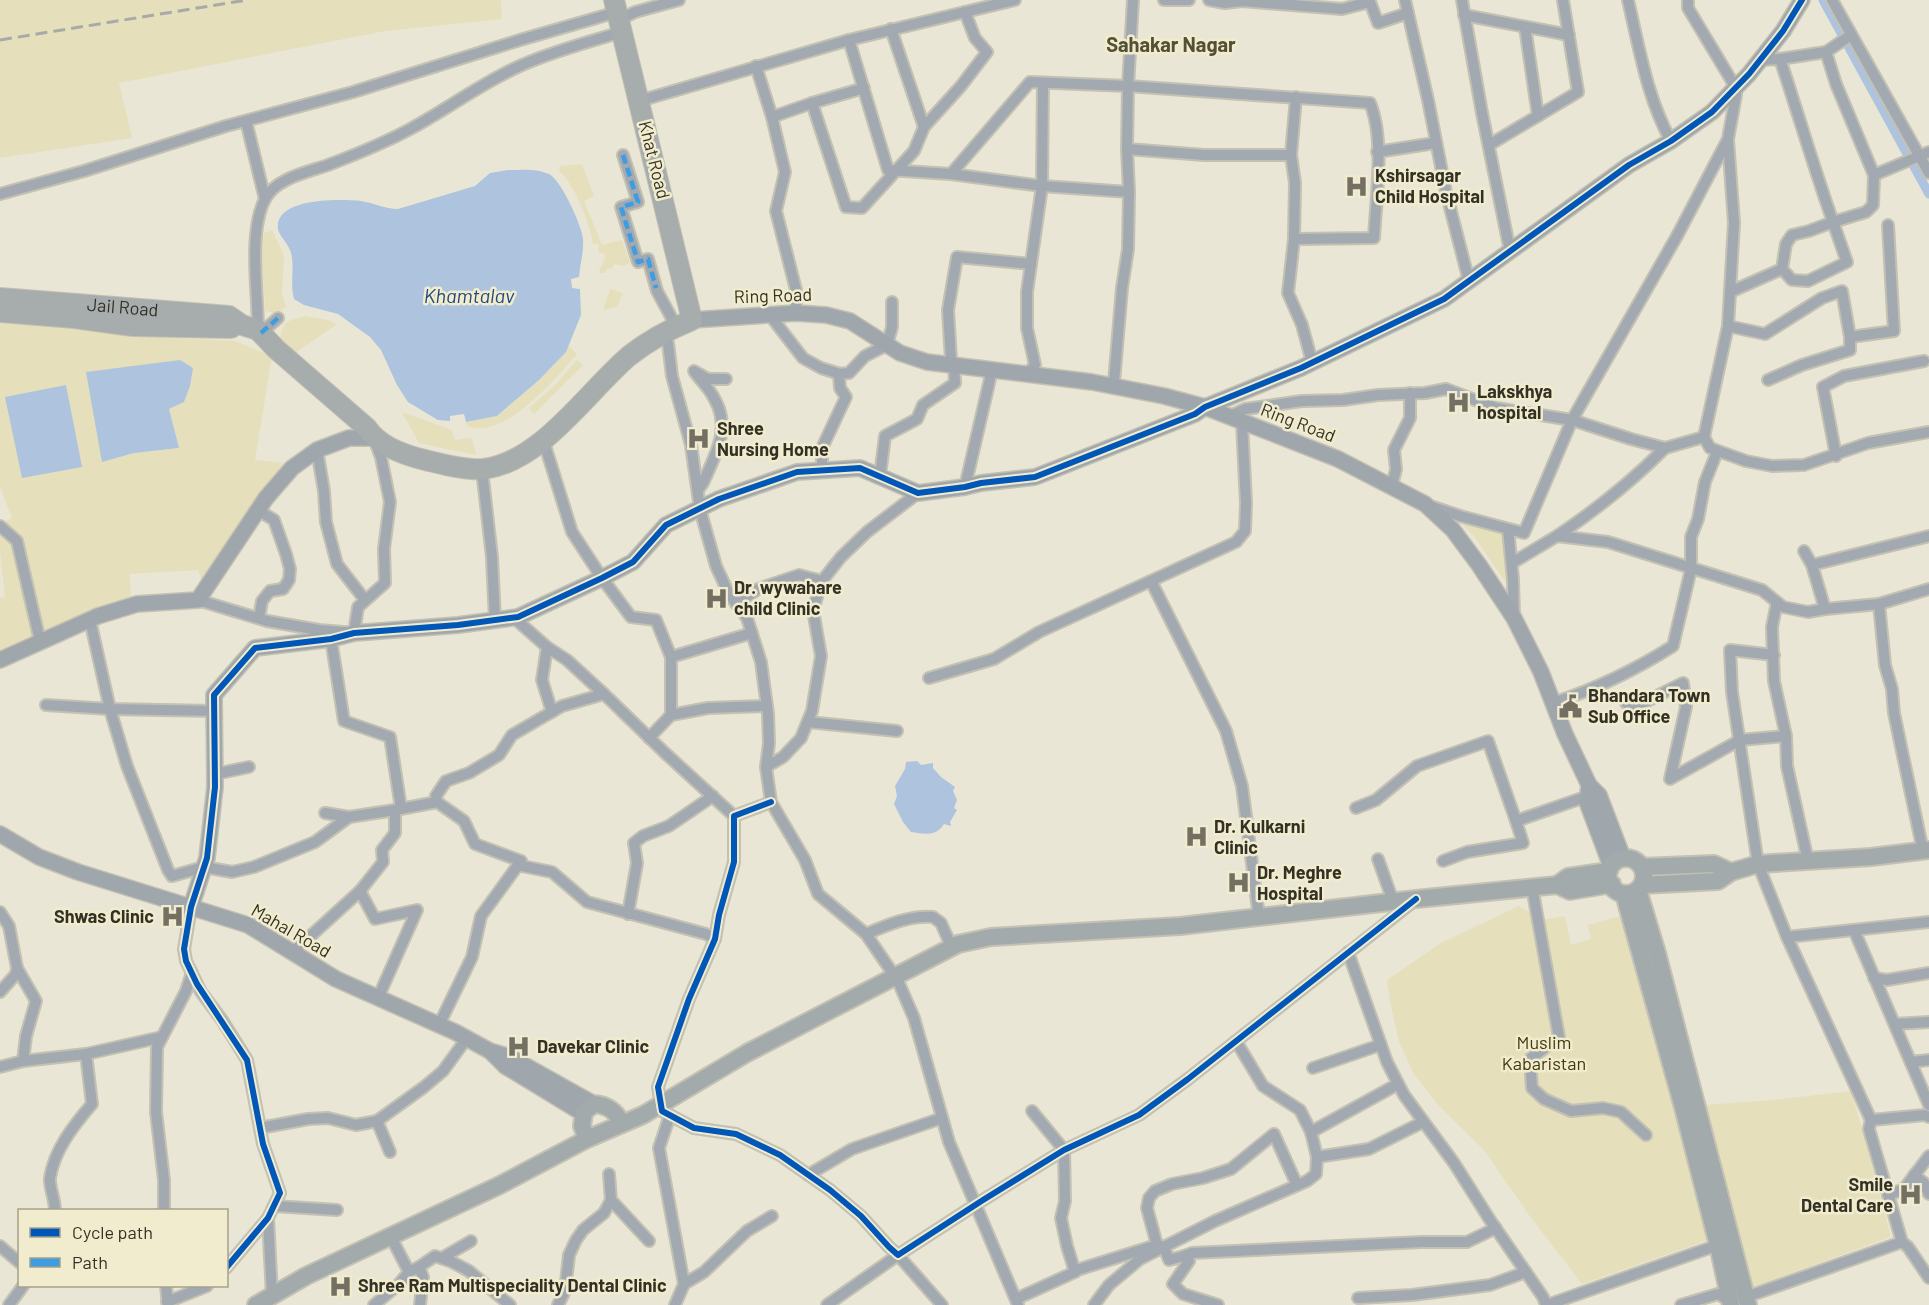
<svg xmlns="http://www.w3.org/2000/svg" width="1929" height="1305" viewBox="0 0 1929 1305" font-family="Barlow,sans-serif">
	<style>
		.green { fill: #e5dfbb; fill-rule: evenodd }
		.water { fill: #aec3dd }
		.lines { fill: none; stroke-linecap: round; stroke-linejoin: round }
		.canal { stroke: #aec3dd; stroke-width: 9 }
		.street-casing { stroke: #c3c1b3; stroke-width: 14 }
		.secondary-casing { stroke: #c3c1b3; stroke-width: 18 }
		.primary-casing { stroke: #c3c1b3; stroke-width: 20 }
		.highway-casing { stroke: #c3c1b3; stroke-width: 22 }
		.street { stroke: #a2a9b0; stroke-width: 10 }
		.secondary { stroke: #a0a7ac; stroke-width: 15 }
		.primary { stroke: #a3aaac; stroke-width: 16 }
		.highway { stroke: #a7acad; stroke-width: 20 }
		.rail { stroke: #a8aaa7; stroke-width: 3; stroke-dasharray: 12 6; stroke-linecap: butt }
		.quiet { stroke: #3e9de0; stroke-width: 4.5; stroke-dasharray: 9 4.5; stroke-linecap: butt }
		.cycleway-casing { stroke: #f1eccd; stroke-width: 10 }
		.cycleway { stroke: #0057b8; stroke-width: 6 }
		.labels { text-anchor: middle; stroke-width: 5; stroke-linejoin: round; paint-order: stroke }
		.street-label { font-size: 18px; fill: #333125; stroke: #f1eccd }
		.poi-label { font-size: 18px; font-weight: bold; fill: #333125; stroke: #f1eccd; text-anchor: start }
		.park-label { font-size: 18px; fill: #40390c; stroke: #f1eccd }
		.neighbourhood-label { font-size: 20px; font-weight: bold; fill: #545035; stroke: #f1eccd }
		.water-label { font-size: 20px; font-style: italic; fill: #214a81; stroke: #f1eccd }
	</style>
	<rect width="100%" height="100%" fill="#e9e6d5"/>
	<g class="green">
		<polygon points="0,0 501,0 502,19 385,31 119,83 132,138 0,158"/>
		<path d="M582,164L594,196L584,201L602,245L622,240L630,263L624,266L614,264L612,269L607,268L605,273H601L599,271L606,255L598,252L599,244H593C591,225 574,183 559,171L560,166Z"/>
		<path d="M272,230L284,256L282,293L286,307L276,313L265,311C265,285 258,258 264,233Z"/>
		<polygon points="610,289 623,293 617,307 603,310"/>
		<path d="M305,316L328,320L337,324L295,353L280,338C285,319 286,322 305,316Z"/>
		<path d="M0,321L125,335L235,341L272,356L255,460L283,463L203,585L198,570L130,574L131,603L0,651V598L5,597L0,552V524L12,518L0,487ZM190,386L184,402L169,409L179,448L134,453L102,462Z"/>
		<path d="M568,346L577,354C555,379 504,441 467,426L466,422L498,416L539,380L566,352Z"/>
		<polygon points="577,360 583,365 534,414 529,408 554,386"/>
		<polygon points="402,412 452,430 455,440 472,438 476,455 419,443"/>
		<polygon points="1462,524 1504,534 1509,587 1476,539"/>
		<polygon points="1519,906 1543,920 1565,916 1571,945 1591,939 1588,925 1621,916 1630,936 1708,1240 1582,1284 1529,1215 1484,1150 1439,1106 1414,1074 1399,1042 1391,1006 1387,980 1441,943"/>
		<polygon points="1851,1091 1862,1128 1891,1237 1745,1290 1703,1105 1774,1100"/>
	</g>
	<g class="water">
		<path d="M508,170C522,170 536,168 549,174C561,180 582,226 583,239C584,251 580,265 579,277L571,279L572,288L580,289L581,315L566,352L539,380L497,416L466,422L464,414L450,416V421L438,420L408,402L397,385L381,350L370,337L338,314L304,305L294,299C290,284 294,273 292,258C291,245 280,238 278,229C274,197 342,199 361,201C374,203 385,209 398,209L475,186L490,173Z"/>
		<polygon points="180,360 193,368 190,386 184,402 169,409 179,448 134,453 102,462 86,372"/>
		<polygon points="66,385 82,467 22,478 5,397"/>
		<path d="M917,761L921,765L933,763V768L941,777L955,787L953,791L957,800L954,808L957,810L950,822L951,826L944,824C936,837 924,834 911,832L903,822L894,804L897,796L895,786L905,769L906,762Z"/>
	</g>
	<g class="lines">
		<polyline class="canal" points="1823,0 1929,194"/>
		<defs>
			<g id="street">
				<path d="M1133,0L1128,86L1370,103C1385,139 1376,198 1374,238L1294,239L1288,293L1302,325L1312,362"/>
				<polyline points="1164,0 1189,0"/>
				<polyline points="1209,0 1225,3 1242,1 1342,9 1370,2 1378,23 1408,13"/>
				<polyline points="1405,0 1428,100 1446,192 1469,281"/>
				<polyline points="1462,0 1482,113 1510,251"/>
				<path d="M1628,0C1639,47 1647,98 1671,141"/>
				<polyline points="1832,0 1929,173"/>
				<polyline points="1464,15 1569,35"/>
				<polyline points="619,20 635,12 679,0"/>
				<polyline points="1525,27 1538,116"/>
				<polyline points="891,29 924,127"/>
				<polyline points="849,40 888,170 951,174"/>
				<path d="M1780,59C1798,113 1814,168 1833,222L1866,212L1873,205L1874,175L1836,84L1826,52"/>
				<polyline points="1760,60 1780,59 1826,52 1851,35"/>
				<polyline points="756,66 772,117 812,103 846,207 862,208 914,151 924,127 961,86 987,52 975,38 965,12"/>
				<polygon points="1030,82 1128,86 1127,149 1129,192 1042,186 951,174"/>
				<polyline points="639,101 849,40 1015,0"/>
				<polyline points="812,103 864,88"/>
				<polyline points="772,117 785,172 776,211 796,290 796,313"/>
				<polyline points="246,121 265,199"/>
				<polyline points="1489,145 1578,92 1563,0"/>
				<polyline points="1127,149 1204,155 1291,155"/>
				<polyline points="1377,152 1435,143"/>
				<polyline points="623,155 638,202 621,207 638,262 648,259 657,291 676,326"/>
				<polyline points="1874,175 1929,152"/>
				<polyline points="0,194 84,171 226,126 353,92 520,40 617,12"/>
				<polyline points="1294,239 1295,183 1291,155 1296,97"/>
				<polyline points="1730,292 1782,269 1792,280 1808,281 1847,262 1833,222 1809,231 1792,235 1786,244 1782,269"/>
				<polyline points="769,314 803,358 821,368 840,374"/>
				<polyline points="1728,326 1765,334 1822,298 1842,291 1850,337 1850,350 1802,365 1768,380"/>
				<path d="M258,330C258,292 248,232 265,199C276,178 308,172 328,165C357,154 385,143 412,128C449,108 483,82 522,65C554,51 588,42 622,32"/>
				<polyline points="261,333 278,318"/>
				<polyline points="660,336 668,343 672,376 691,445 700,509 716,566 729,594 747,618 761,662 768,714 769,743 766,767 771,802 805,860 818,894 866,934 898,981 914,1018 949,1142 1018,1305"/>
				<polyline points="1850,337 1894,331 1888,225"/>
				<polyline points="1026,375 1035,365 1027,328 1027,292 1042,186 1043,83"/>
				<polyline points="1111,386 1114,382 1122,288 1128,249 1129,192"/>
				<path d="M1228,417L1245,409L1302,401L1343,400L1378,395L1425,393L1446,389L1496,408L1572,420L1631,439L1665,448C1632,481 1596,510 1557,536L1608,542L1762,590L1783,607L1808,612L1825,609L1812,565L1804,551"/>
				<polyline points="1704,437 1728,326 1734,223 1728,140"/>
				<polyline points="543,439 572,532 602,578 631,617 656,620 671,657"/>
				<polyline points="1665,448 1704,437 1710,448 1746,461 1772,466 1804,465 1868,443 1929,432"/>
				<polyline points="317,450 324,491 326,522 337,564 365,600"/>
				<polyline points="1836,456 1823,387 1844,376 1924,361"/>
				<polyline points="482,470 492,557 495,620"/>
				<polyline points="822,470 822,448 846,397 840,388 839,374 849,373 865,356 887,345 892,327 892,302"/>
				<polyline points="880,476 885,436 917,419 923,405 955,383 954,365 951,360 948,310 957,257 1031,264"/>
				<polyline points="1392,486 1396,469 1394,450 1410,418 1410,393"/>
				<polyline points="965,487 990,379 989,370"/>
				<path d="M698,490L703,483C715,455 732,428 714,398C709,388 700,380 694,371L708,379H726"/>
				<polyline points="1430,506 1460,516 1524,533 1572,420 1677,236 1728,139 1736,95 1736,88 1688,8 1688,0"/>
				<polyline points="258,510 274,520 286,554 290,569 289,580 283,589 270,591 262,601 259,618"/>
				<polyline points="0,526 17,541 40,641"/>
				<polyline points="1508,529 1513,579 1514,618"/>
				<polyline points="1512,563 1557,536"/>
				<polyline points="1812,565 1929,536"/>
				<polyline points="1151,581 1226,731 1242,786 1259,917"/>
				<polyline points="198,600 267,621 319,630 354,633 358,607 385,583 384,549 390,502 381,457 375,441"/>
				<polyline points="1777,602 1772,627 1774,681 1786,736 1787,766 1808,861"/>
				<polyline points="736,604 758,589 799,575 822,581"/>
				<polyline points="1879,604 1885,665 1892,689 1894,713 1923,851"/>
				<polyline points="1825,609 1879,604 1929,589"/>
				<polyline points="513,617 547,647"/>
				<polyline points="90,620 110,709 127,766 168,870 172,876 204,867 232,872 254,867 315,842 349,817"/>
				<polyline points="331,639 344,721 390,737 401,808"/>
				<polyline points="1774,655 1730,650 1732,692 1758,864 1787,937 1871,1120 1925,1115 1929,1117"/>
				<polyline points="929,678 994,659 1039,632 1236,542 1245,531 1246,503 1242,422"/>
				<path d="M1553,703C1596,689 1635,670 1673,646L1691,569V537L1698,519L1705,482L1717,452"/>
				<polyline points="1626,703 1639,705 1683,683 1686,707 1670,779 1740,740 1786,736"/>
				<polyline points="46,705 110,709 214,711"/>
				<polyline points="552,712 542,680 547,647 567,660 604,694"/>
				<polyline points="671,715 671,657 752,633"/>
				<polyline points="808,722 897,731"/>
				<polyline points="649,738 671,715 708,708 767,706"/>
				<polyline points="766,767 783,757 801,738 812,711 821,656 813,610 822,581 841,557 867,532 918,493"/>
				<polyline points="215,774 249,767"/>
				<polyline points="437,802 436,796 446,781 469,773 499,755 512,735 562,706 604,694 664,752 734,816"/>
				<polyline points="771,802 734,816 734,862 719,915 715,939 689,999 658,1087 662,1111 694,1128 736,1134 780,1155 830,1190 861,1216 889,1247 898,1255 983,1200 1064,1150 1139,1115 1188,1079 1414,901"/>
				<polyline points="1356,808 1376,800 1417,766 1488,741 1516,821 1588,796"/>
				<polyline points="325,813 349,817 395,810"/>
				<polyline points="1378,859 1393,901"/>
				<polyline points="521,861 522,866 552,872 587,902 706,934 715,939"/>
				<polyline points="1443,861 1467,852 1523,843 1516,821"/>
				<polyline points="1532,887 1559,1037 1530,1059 1532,1088 1544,1099 1571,1111 1603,1108 1621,1112 1646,1135"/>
				<polyline points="360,891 375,919 417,910 378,998"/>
				<polyline points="191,907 184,949 186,961 201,992 222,1020 247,1060 263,1144 280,1193 268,1218 226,1268"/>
				<polyline points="0,912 9,926 17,968 36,1001 26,1036 23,1061"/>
				<polyline points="628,914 637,863 634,843 643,836 669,826 713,796"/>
				<polyline points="1854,930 1929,1105"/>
				<path d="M866,934C887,925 910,915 933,917L941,923L952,948"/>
				<polyline points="1787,937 1929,922"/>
				<polyline points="293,952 360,891 383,862 382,850 395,833 395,810 437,802 464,821 475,844 521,861 481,916 472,957 439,1025"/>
				<polyline points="1348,952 1387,1062 1404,1095 1454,1163 1490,1220 1543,1297 1546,1305"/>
				<polyline points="1874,978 1887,980 1929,973"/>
				<polyline points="0,992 16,974 17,968"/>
				<polyline points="1895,1024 1929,1022"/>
				<polyline points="1911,1062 1929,1060"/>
				<polyline points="0,1067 23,1061 86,1054"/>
				<polyline points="1313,1068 1380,1045"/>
				<polyline points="670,1115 659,1148 684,1284 675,1305"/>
				<polyline points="377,1121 390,1152"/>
				<polyline points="260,1128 308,1119 328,1118 356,1125 377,1121 424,1087 443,1071 467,1038"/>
				<polyline points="1311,1132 1398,1084"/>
				<polyline points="1317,1157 1369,1149 1423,1122"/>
				<polyline points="808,1175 852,1149 942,1118"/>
				<polyline points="1914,1175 1924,1183 1929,1194"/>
				<polyline points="1888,1195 1904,1189 1929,1156"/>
				<polyline points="611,1200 649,1241"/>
				<polyline points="274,1206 337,1210"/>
				<path d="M55,1210C55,1199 49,1187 50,1178C54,1150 74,1125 92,1104L86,1054L162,1037"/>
				<polyline points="164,1210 164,1180 156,1112 157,1047 186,991 192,973"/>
				<polyline points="268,1218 272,1296"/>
				<polyline points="391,1237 409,1272 419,1267 423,1277 420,1305"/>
				<polyline points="1902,1242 1908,1247 1929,1278"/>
				<polyline points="1157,1245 1147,1208 1149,1198 1155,1191 1172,1184 1203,1178 1231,1169 1274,1134 1297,1185"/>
				<polyline points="0,1246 20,1263"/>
				<polyline points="1184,1256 1192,1253 1422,1242 1467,1242 1496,1228"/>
				<polyline points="442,1258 471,1241"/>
				<polyline points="419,1267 435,1256 452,1262 469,1271 510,1305"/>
				<polyline points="1075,1272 1077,1270 1157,1245 1164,1247 1169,1260 1184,1256 1189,1261 1173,1284 1183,1294 1218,1305"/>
				<polyline points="684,1284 704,1272 747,1231 772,1216"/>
				<polyline points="166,1286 168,1305"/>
				<polyline points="1746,1297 1902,1242 1869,1129 1871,1120"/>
				<polyline points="1358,1298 1412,1295 1490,1285 1526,1272"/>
				<polyline points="1016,1299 1075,1272 1067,1246 1061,1218 1065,1201 1064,1150 1032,1111"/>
				<polyline points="167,1302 207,1286"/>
				<polyline points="9,1305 23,1286"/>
				<polyline points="374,1305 399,1284 409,1272"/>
				<polyline points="558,1305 565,1291 569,1255 576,1240 583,1230 604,1213 611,1200 609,1174"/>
				<polyline points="827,1305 898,1255 942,1305"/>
				<polyline points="1094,1305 1109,1285 1140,1259 1215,1221 1307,1181 1316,1174 1317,1157 1311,1132 1300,1110 1263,1086 1236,1041"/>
				<polyline points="1547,1305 1718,1245"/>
				<polyline points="1681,1305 1718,1294 1730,1301"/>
			</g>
			<g id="secondary">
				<polyline points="692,320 796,313 826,315 850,321 900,353 927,362 1092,382 1164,396 1205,407 1338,459 1425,504 1453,530 1479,565 1514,618 1541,672 1565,734 1589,785 1599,795 1623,858"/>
				<polyline points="0,660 98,616 137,604 198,600 266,498 292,468 317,450 349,438 374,438"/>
				<polyline points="1589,785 1587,802 1611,866"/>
				<polyline points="0,834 39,857 78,872 248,925 336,979 455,1032 490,1051 510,1057 594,1104"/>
				<polyline points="191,907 207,858 215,787 214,695 255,648 331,639 354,633 458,625 518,617 602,578 633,562 666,525 719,499 797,472 860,468 918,493 965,487 981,483 1035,477 1195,414 1205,407 1301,368 1444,299 1629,165 1671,141 1712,112 1749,74 1783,31 1802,0"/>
				<polyline points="492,1053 505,1066 584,1114"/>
			</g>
			<g id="primary">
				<circle cx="1626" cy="876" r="18"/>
				<polyline points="1642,867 1714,864 1731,872"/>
				<polyline points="1557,885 1568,877 1609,871"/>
				<polyline points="1642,885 1718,881 1731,872 1758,864 1871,857 1929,850"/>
				<polyline points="1638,890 1657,953 1748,1305"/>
				<polyline points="1624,894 1683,1107 1718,1245 1731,1305"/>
				<path d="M622,1124C616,1111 608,1105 594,1104L584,1112L582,1126L587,1139L643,1115L747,1053L958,944L991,937L1180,926L1416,899L1557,885L1570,891L1612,884"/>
				<polyline points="256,1305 306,1276 500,1185 587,1139"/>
			</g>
			<g id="highway">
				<path id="s1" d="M0,298L229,316L242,325L258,330L276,349L367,428C379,446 404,455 425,460C442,464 467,471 484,469C542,461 586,393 629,356C648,341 670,329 692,320L614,0"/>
				<polyline points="0,312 74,318 133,326 231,328"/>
			</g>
		</defs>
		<use href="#street" class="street-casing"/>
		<use href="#secondary" class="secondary-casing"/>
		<use href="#primary" class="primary-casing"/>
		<use href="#highway" class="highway-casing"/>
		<use href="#street" class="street"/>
		<use href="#secondary" class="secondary"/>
		<use href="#primary" class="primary"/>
		<use href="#highway" class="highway"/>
		<polyline class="rail" points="0,40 247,0"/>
		<g class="quiet">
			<polyline points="623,155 638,202 621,207 638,262 648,259 656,288"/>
			<polyline points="261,333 278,318"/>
		</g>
		<defs>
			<g id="cycleway">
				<polyline points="771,802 734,816 734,862 719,915 715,939 689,999 658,1087 662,1111 694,1128 736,1134 780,1155 830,1190 861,1216 889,1247 898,1255 983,1200 1064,1150 1139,1115 1188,1079 1416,899"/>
				<polyline points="226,1268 268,1218 280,1193 263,1144 247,1060 197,984 186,961 184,949 191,907 207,858 215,787 214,695 255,648 331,639 354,633 458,625 518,617 602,578 633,562 666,525 719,499 797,472 860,468 918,493 965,487 981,483 1035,477 1195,414 1205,407 1301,368 1444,299 1629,165 1671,141 1712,112 1749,74 1783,31 1802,0"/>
			</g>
		</defs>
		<use href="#cycleway" class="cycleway-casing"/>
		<use href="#cycleway" class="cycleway"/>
	</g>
	<defs>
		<symbol id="hospital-bare" viewBox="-9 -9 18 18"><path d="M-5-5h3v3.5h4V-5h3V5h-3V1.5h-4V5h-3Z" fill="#737063" stroke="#f1eccd" stroke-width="2.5" paint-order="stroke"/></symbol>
		<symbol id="civic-bare" viewBox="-9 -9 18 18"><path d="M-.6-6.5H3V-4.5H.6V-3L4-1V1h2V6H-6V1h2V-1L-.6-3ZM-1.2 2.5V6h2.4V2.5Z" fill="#737063" stroke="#f1eccd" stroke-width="2.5" paint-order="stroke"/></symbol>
	</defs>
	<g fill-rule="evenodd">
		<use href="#hospital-bare" x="1340" y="170" width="33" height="33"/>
		<use href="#hospital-bare" x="1442" y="386" width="33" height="33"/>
		<use href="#hospital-bare" x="682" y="422" width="33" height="33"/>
		<use href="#hospital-bare" x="700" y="582" width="33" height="33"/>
		<use href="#civic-bare" x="1554" y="690" width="33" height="33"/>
		<use href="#hospital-bare" x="1180" y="820" width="33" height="33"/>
		<use href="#hospital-bare" x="1222" y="866" width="33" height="33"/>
		<use href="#hospital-bare" x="156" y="900" width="33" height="33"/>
		<use href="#hospital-bare" x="502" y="1030" width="33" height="33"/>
		<use href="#hospital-bare" x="1894" y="1178" width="33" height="33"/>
		<use href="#hospital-bare" x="324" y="1270" width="33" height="33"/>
	</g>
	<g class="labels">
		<g class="street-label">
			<text transform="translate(654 160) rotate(76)" y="6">Khat Road</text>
			<text transform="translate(773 296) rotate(-2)" y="6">Ring Road</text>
			<text dy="6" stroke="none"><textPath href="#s1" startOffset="123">Jail Road</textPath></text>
			<text transform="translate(1298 423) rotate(21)" y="6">Ring Road</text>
			<text transform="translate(291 931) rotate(30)" y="6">Mahal Road</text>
		</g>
		<g class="poi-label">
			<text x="1375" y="182">Kshirsagar<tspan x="1375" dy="21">Child Hospital</tspan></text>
			<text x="1477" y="398">Lakskhya<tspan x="1477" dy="21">hospital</tspan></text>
			<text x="717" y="435">Shree<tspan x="717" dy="21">Nursing Home</tspan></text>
			<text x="734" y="594">Dr. wywahare<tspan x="734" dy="21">child Clinic</tspan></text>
			<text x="1588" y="702">Bhandara Town<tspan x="1588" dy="21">Sub Office</tspan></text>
			<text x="1214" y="833">Dr. Kulkarni<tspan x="1214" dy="21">Clinic</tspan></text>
			<text x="1257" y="879">Dr. Meghre<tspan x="1257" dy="21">Hospital</tspan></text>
			<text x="154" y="923" text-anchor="end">Shwas Clinic</text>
			<text x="537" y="1053">Davekar Clinic</text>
			<text x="1893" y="1191" text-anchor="end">Smile<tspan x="1893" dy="21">Dental Care</tspan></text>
			<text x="358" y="1292">Shree Ram Multispeciality Dental Clinic</text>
		</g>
		<g class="park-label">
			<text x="1544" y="1049">Muslim<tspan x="1544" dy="21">Kabaristan</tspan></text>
		</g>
		<g class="neighbourhood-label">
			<text x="1171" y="52">Sahakar Nagar</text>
		</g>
		<g class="water-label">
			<text x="469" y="303">Khamtalav</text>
		</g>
	</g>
	<rect x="18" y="1209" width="210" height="78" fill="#f1eccd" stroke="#a5a18a" stroke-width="1.5"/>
	<rect x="30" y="1228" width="30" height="9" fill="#0057b8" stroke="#a5a18a" stroke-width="1.5"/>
	<text x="72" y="1239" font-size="18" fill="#333125">Cycle path</text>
	<rect x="30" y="1258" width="30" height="9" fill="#3e9de0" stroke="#a5a18a" stroke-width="1.5"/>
	<text x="72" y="1269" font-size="18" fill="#333125">Path</text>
</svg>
